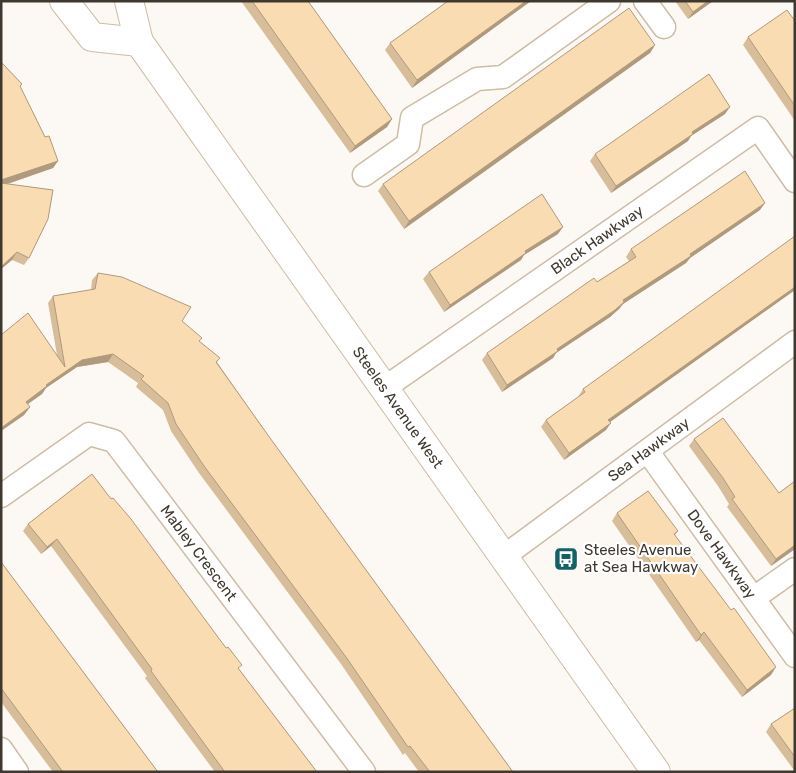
<svg xmlns="http://www.w3.org/2000/svg" width="796" height="773" viewBox="0 0 796 773" font-family="Rubik,sans-serif">
	<style>
		.lines { fill: none; stroke-linecap: round; stroke-linejoin: round }
		.minor-casing { stroke: #cdbda6; stroke-width: 25 }
		.major-casing { stroke: #cdbda6; stroke-width: 30 }
		.minor { stroke: #fff; stroke-width: 22 }
		.major { stroke: #fff; stroke-width: 28 }
		.wall { fill: #d7bd9a }
		.shaded-wall { fill: #af9a7d }
		.building { fill: #fadcb3; stroke: #af9a7d }
		.labels { text-anchor: middle; stroke-width: 4.5; stroke-linejoin: round; paint-order: stroke }
		.street-label { font-size: 15px; fill: #3f382f; stroke: #fff }
		.poi-label { font-size: 15px; fill: #3f382f; stroke: #fff; text-anchor: start }
	</style>
	<rect width="100%" height="100%" fill="#fcf9f4"/>
	<g class="lines">
		<defs>
			<g id="minor">
				<polyline points="645,1 664,27"/>
				<polyline points="364,175 408,144 412,118 477,79 503,77 609,1"/>
				<path id="s1" d="M383,389L758,128L795,181"/>
				<path id="s2" d="M648,452L795,656"/>
				<path id="s3" d="M1,496L89,434L114,441L364,772"/>
				<path id="s4" d="M503,557L795,342"/>
				<polyline points="754,598 795,569"/>
				<polyline points="1,749 17,772"/>
			</g>
			<g id="major">
				<polyline points="64,1 92,37 139,42"/>
				<path id="s5" d="M129,1L139,42L656,772"/>
			</g>
		</defs>
		<use href="#minor" class="minor-casing"/>
		<use href="#major" class="major-casing"/>
		<use href="#minor" class="minor"/>
		<use href="#major" class="major"/>
	</g>
	<g class="wall">
		<polygon points="241,1 308,1 392,119 387,127 350,153"/>
		<polygon points="448,1 531,1 412,88 385,50 390,43"/>
		<polygon points="675,1 713,1 688,19"/>
		<polygon points="795,21 795,121 743,45 748,37"/>
		<polygon points="655,45 650,53 404,229 378,191 383,184"/>
		<polygon points="1,62 22,84 20,87 45,137 49,136 58,161 53,168 8,184 53,190 48,219 29,258 24,265 12,260 1,269"/>
		<polygon points="725,114 691,136 688,141 611,193 590,161 595,154"/>
		<polygon points="760,210 690,258 686,263 623,304 619,309 610,317 556,353 553,358 502,392 482,360 487,353 629,261 626,257 631,249"/>
		<polygon points="558,234 524,255 521,260 444,312 423,279 429,272"/>
		<polygon points="98,273 182,321 199,342 220,358 217,362 270,438 513,772 419,772 405,753 403,755 341,664 199,473 171,431 163,410 136,387 138,383 108,362 77,367 46,388 42,394 27,404 30,407 24,415 1,431 1,335 57,355 48,303 53,296 91,290 92,280"/>
		<polygon points="795,290 610,422 606,430 564,460 541,427 546,420 578,397 583,389"/>
		<polygon points="694,439 779,493 795,481 795,549 771,566 727,507 729,504 718,486 689,446"/>
		<polygon points="92,474 239,669 317,772 215,772 145,678 147,676 51,546 41,554 23,531 28,524"/>
		<polygon points="617,513 678,531 675,535 771,675 742,697 699,640 696,642 612,521"/>
		<polygon points="1,562 158,772 53,772 1,702"/>
		<polygon points="795,708 795,772 793,772 794,770 766,732 771,724"/>
	</g>
	<g class="shaded-wall">
		<polygon points="526,1 531,1 412,88 417,80"/>
		<polygon points="708,1 713,1 688,19 693,12"/>
		<polygon points="655,45 650,53 404,229 409,221"/>
		<polygon points="730,107 725,114 691,136 688,141 611,193 616,186 692,132"/>
		<polygon points="392,119 387,127 350,153 355,146"/>
		<polygon points="58,161 53,168 1,186 1,180"/>
		<polygon points="765,203 760,210 690,258 686,263 623,304 619,309 610,317 556,353 553,358 502,392 507,385 623,300"/>
		<polygon points="563,227 558,234 524,255 521,260 444,312 450,305 525,251"/>
		<polygon points="17,252 12,260 1,269 1,267"/>
		<polygon points="795,287 795,290 603,427 608,420"/>
		<polygon points="113,354 108,362 77,367 46,388 42,394 21,409 26,402 46,385 82,360"/>
		<polygon points="30,407 24,415 1,431 1,428"/>
		<polygon points="611,423 606,430 564,460 569,453"/>
		<polygon points="57,539 51,546 41,554 47,547"/>
		<polygon points="795,545 795,549 771,566 776,559"/>
		<polygon points="704,632 699,640 696,642 701,635"/>
		<polygon points="776,667 771,675 742,697 747,690"/>
	</g>
	<g class="building">
		<polygon points="252,1 308,1 392,119 355,146"/>
		<polygon points="448,1 526,1 417,80 390,43"/>
		<polygon points="685,1 708,1 693,12"/>
		<polygon points="629,8 655,45 409,221 383,184"/>
		<polygon points="787,10 795,21 795,106 748,37"/>
		<polygon points="1,62 22,84 20,86 45,137 49,136 58,161 1,180"/>
		<polygon points="709,74 730,107 692,132 693,134 616,186 595,154"/>
		<polygon points="745,171 765,203 690,254 691,256 623,300 624,302 615,310 557,349 558,351 507,385 487,353 594,278 597,282 636,257 631,249"/>
		<polygon points="1,183 53,190 48,219 29,258 17,252 1,267"/>
		<polygon points="542,194 563,227 525,251 526,253 450,305 429,272"/>
		<polygon points="795,236 795,287 608,420 611,423 569,453 546,420 585,392 583,389"/>
		<polygon points="98,273 122,277 191,307 182,321 202,338 199,341 220,358 216,362 270,438 513,772 430,772 410,746 408,747 346,657 204,466 176,424 168,403 141,379 144,376 113,354 82,360 46,385 47,386 26,402 30,407 1,428 1,335 28,313 65,367 53,296 95,289"/>
		<polygon points="723,418 779,493 795,481 795,545 776,559 732,499 735,497 723,478 694,439"/>
		<polygon points="92,474 111,499 113,498 131,519 226,648 228,647 242,665 238,668 317,772 225,772 151,671 152,669 57,539 47,547 28,524"/>
		<polygon points="648,491 678,531 674,534 731,610 734,608 776,667 747,690 704,632 701,635 617,513"/>
		<polygon points="1,562 158,772 63,772 1,688"/>
		<polygon points="795,708 795,757 771,724"/>
	</g>
	<defs>
		<symbol id="bus-square" viewBox="-11 -11 22 22"><rect x="-9" y="-9" width="18" height="18" rx="4" fill="#116264" stroke="#fff"/><path d="M-5-6H5V4H4V6H2V4H-2V6H-4V4H-5ZM-3.5-4V0h7V-4ZM-3.5 1.2v1.5H-2V1.2ZM2 1.2v1.5H3.5V1.2Z" fill="#fff"/></symbol>
	</defs>
	<g fill-rule="evenodd">
		<use href="#bus-square" x="552" y="545" width="28" height="28"/>
	</g>
	<g class="labels">
		<g class="street-label">
			<text dy="5" stroke="none"><textPath href="#s1" startOffset="261">Black Hawkway</textPath></text>
			<text dy="5" stroke="none"><textPath href="#s5" startOffset="490">Steeles Avenue West</textPath></text>
			<text dy="5" stroke="none"><textPath href="#s4" startOffset="181">Sea Hawkway</textPath></text>
			<text dy="5" stroke="none"><textPath href="#s3" startOffset="274">Mabley Crescent</textPath></text>
			<text dy="5" stroke="none"><textPath href="#s2" startOffset="126">Dove Hawkway</textPath></text>
		</g>
		<g class="poi-label">
			<text x="584" y="555">Steeles Avenue<tspan x="584" dy="17">at Sea Hawkway</tspan></text>
		</g>
	</g>
	<rect width="796" height="773" fill="none" stroke="#3f382f" stroke-width="5"/>
</svg>
